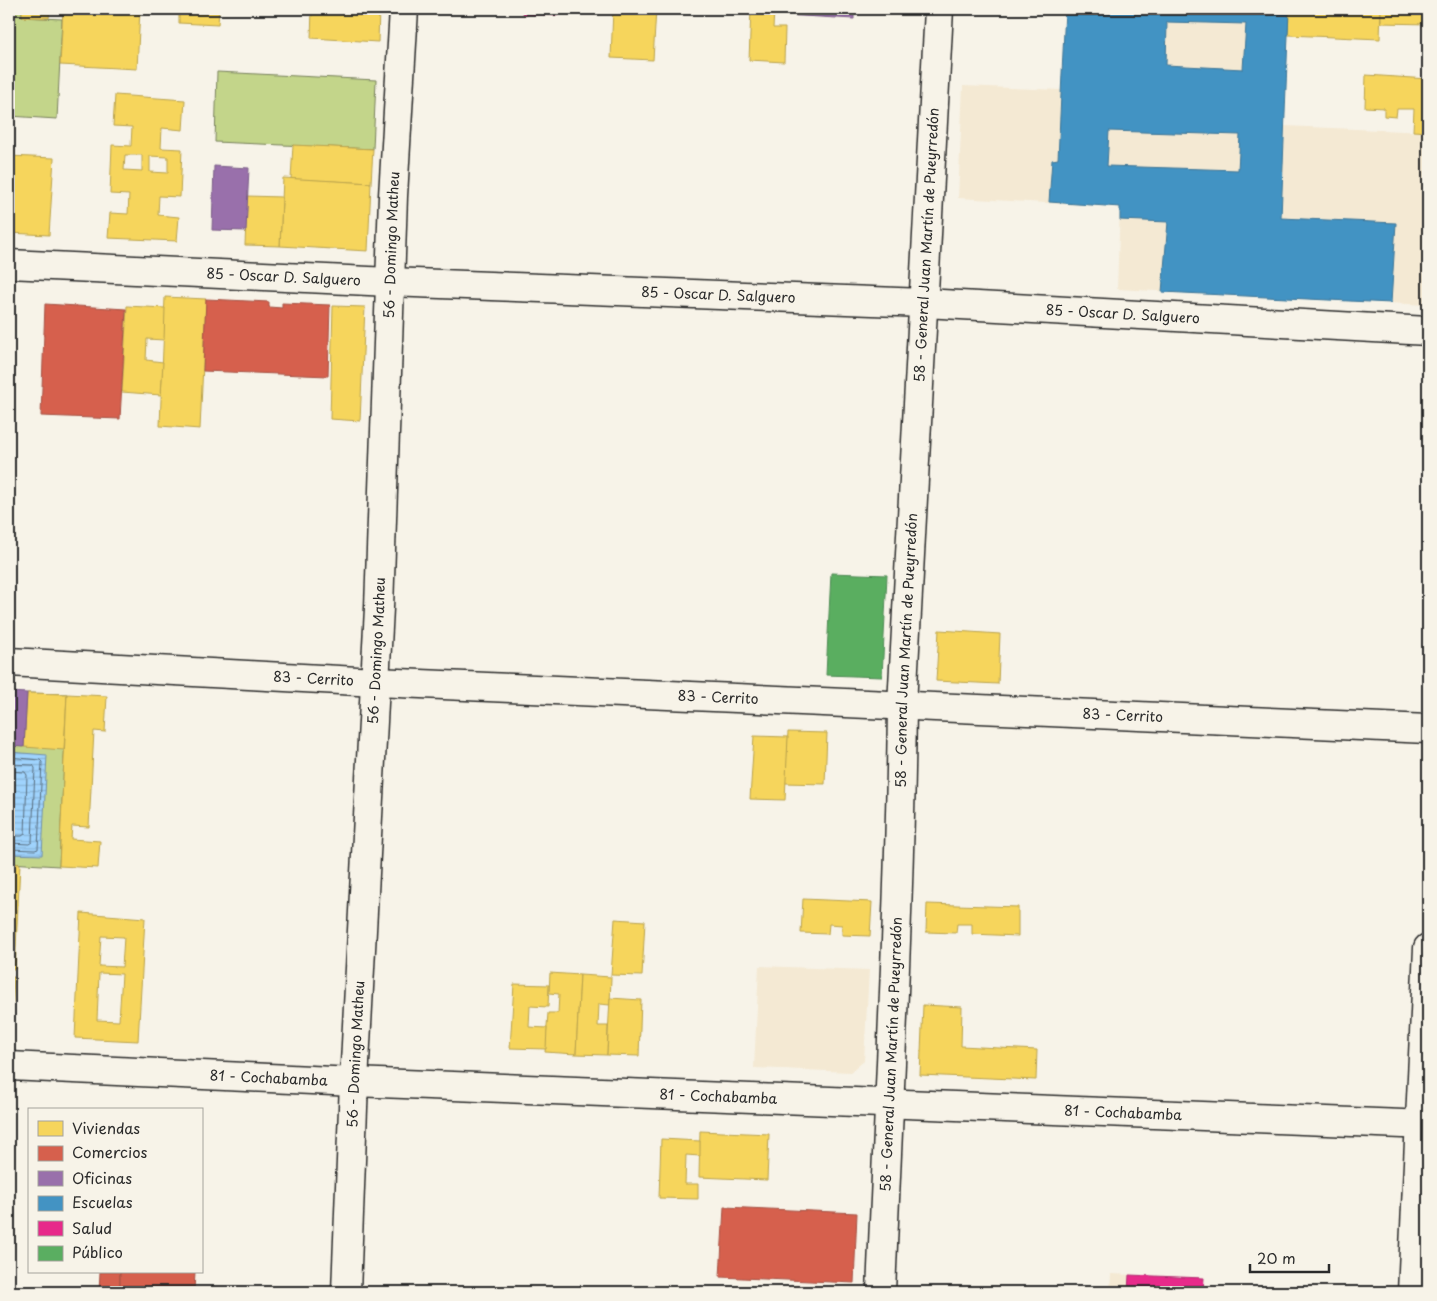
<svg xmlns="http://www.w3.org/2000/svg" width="1437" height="1301" viewBox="0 0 1437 1301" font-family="'Playpen Sans',sans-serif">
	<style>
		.built { fill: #f4e9d3 }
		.grass { fill: #c3d58a; stroke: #77805a }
		.water { fill: url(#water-rules); stroke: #7190a9 }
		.homes { fill: #f6d55c; stroke: #b9a24d; fill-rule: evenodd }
		.shops { fill: #d6604d; stroke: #a35043 }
		.offices { fill: #9970ab; stroke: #785b85 }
		.schools { fill: #4393c3; stroke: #3c7495; fill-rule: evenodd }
		.health { fill: #e7298a; stroke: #af2a6e }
		.public { fill: #5aae61; stroke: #4c8751 }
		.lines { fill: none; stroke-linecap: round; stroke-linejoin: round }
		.shore { stroke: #596e7f; stroke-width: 1 }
		.minor-casing { stroke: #2b2b2b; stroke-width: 31 }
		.tertiary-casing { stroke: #2b2b2b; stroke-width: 31 }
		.minor { stroke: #f7f3e8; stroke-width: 28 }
		.tertiary { stroke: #f7f3e8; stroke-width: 28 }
		.labels { text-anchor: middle; stroke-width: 5; stroke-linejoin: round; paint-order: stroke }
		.street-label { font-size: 14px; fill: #2b2b2b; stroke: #f7f3e8 }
	</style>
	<defs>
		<pattern id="water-rules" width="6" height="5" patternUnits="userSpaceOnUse" patternTransform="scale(1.25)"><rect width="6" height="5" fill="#9fd3fd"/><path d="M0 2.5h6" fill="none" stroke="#89b5d9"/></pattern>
	</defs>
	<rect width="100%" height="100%" fill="#f7f3e8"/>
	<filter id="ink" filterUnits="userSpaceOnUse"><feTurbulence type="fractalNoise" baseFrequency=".02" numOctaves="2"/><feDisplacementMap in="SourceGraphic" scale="10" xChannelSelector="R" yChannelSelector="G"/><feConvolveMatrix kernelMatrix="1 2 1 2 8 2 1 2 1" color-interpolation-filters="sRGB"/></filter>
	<g filter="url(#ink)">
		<g class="built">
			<polygon points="1065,9 1289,9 1284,126 1428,132 1428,303 1426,305 1117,289 1120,207 958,198 963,86 1062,90"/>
			<polygon points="759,966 869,970 864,1061 851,1072 754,1068"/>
			<polygon points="1111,1274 1204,1278 1203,1292 1110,1292"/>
		</g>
		<g class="grass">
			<polygon points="9,9 22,9 22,17 62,19 57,119 9,116"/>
			<polygon points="217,72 376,80 373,149 215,142"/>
			<polygon points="27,693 67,694 59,866 9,863 9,746 24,746"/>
		</g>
		<polygon class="water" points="9,752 47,755 42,855 9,854"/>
		<g class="homes">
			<polygon points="22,9 50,9 49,18 22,17"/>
			<polygon points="63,9 140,9 137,69 60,65"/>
			<polygon points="179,9 219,9 218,25 179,23"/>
			<polygon points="312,9 379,9 378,42 311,38"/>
			<polygon points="613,9 656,9 653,60 611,58"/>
			<polygon points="751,9 786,9 786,11 774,11 773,28 785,28 784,62 749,60"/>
			<polygon points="1289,9 1346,9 1368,10 1368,9 1381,9 1380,39 1288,35"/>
			<polygon points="1381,9 1428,9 1428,24 1381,23"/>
			<polygon points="1366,75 1428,79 1428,132 1413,131 1414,109 1397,109 1396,117 1384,116 1384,108 1365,107"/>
			<path d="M115,95L185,100L183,130L162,128L161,148L182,149L180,197L159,196L158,215L179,217L177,241L108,238L110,213L128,214L129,195L110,194L112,145L131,146L132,127L113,126ZM125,155H142V171L124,170ZM150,156L168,157V173L150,172Z"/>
			<polygon points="293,145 373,149 371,183 291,179"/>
			<polygon points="9,156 54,158 49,235 9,233"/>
			<polygon points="283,178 371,183 368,251 280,246"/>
			<polygon points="247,196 282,197 280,246 245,245"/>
			<polygon points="165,297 206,299 200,429 160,426"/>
			<polygon points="127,306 165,308 164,340 147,339 146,360 163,362 161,395 122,392"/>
			<polygon points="333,306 365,307 360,421 330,419"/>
			<polygon points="939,630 1000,634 998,684 936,681"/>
			<polygon points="27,693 67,694 64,750 24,747"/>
			<polygon points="67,694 107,696 105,732 94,731 89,827 72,826 71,839 100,841 98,868 59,866"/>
			<polygon points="788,732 827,733 825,784 785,783"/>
			<polygon points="754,736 788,737 785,800 750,799"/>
			<polygon points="9,863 20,864 15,969 9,969"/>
			<polygon points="803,899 872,902 870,936 842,935 842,925 829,924 828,934 801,933"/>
			<polygon points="927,904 1018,907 1018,936 972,934 972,924 957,924 956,933 926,932"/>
			<path d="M81,913L145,918L138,1041L75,1038ZM101,936L124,937L122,967L99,966ZM99,973L122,974L119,1021L97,1020Z"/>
			<polygon points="615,919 645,921 642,976 611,975"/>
			<polygon points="550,973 580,975 576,1054 545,1052 548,1013 558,1013 559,994 549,993"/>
			<polygon points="580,975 611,977 610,1005 599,1004 598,1026 608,1026 607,1055 576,1054"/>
			<polygon points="9,977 14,977 11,1035 9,1035"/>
			<polygon points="514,984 549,985 548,1007 530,1006 529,1027 547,1028 546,1049 510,1048"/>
			<polygon points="610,998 641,1000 639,1056 607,1055"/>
			<polygon points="923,1005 962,1007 961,1046 1037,1050 1036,1080 920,1075"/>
			<polygon points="700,1131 769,1134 767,1180 699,1177"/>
			<polygon points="661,1139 700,1141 700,1156 686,1155 685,1184 698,1184 698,1199 659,1198"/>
		</g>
		<g class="shops">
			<polygon points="206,299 269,302 269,307 282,308 282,303 330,305 328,376 203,371"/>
			<polygon points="45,304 126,309 120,419 41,416"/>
			<polygon points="724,1207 857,1213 854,1283 720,1277"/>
			<polygon points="100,1272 120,1272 120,1292 99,1292"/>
			<polygon points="120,1272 195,1272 194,1292 120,1292"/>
		</g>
		<g class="offices">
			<polygon points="786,9 854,9 854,19 785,15"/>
			<polygon points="214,166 249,168 246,231 212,230"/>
			<polygon points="9,692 27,693 24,747 9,746"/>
		</g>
		<path class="schools" d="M1065,9H1289L1281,218L1396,223L1391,303L1162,292L1168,222L1120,220V207L1049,202L1052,160L1058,159ZM1167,22L1246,24L1243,69L1166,65ZM1109,131L1240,135L1238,170L1107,166Z"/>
		<g class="health">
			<polygon points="524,9 558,9 558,15 523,14"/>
			<polygon points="1129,1275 1204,1278 1203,1292 1128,1292"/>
		</g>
		<polygon class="public" points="831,573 887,575 882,677 826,675"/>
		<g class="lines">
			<g class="shore">
				<polyline points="9,757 40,760 42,762 38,849 35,850 9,849"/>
				<polyline points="9,764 33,765 35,768 32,842 29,844 9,843"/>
				<polyline points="9,771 25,772 27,775 25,834 22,836 9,836"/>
			</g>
			<defs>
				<g id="minor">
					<path id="s1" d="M9,264L390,282L924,303L1428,331"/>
					<path id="s2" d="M9,662L376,682L1428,729"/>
					<path id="s3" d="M9,1066L354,1082L1428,1125"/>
					<path id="s4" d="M881,1292C889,1097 900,901 902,705L939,9"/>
					<polyline points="1412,1292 1428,948"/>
				</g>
				<g id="tertiary">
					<path id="s5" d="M346,1292L354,1082L379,608L393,196L404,9"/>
				</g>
			</defs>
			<use href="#minor" class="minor-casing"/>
			<use href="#tertiary" class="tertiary-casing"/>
			<use href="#minor" class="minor"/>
			<use href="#tertiary" class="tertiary"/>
		</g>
	</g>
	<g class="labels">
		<g class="street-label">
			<text dy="5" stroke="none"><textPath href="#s5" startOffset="1048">56 - Domingo Matheu</textPath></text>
			<text dy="5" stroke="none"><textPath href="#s4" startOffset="1048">58 - General Juan Martín de Pueyrredón</textPath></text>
			<text dy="5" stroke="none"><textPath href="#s1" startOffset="275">85 - Oscar D. Salguero</textPath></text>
			<text dy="5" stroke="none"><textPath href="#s1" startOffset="710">85 - Oscar D. Salguero</textPath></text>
			<text dy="5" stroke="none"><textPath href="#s1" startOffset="1115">85 - Oscar D. Salguero</textPath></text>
			<text dy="5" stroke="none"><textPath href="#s4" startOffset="642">58 - General Juan Martín de Pueyrredón</textPath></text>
			<text dy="5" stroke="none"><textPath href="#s5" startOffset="642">56 - Domingo Matheu</textPath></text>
			<text dy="5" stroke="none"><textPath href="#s2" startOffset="305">83 - Cerrito</textPath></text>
			<text dy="5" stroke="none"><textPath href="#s2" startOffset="710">83 - Cerrito</textPath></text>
			<text dy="5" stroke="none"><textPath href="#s2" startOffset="1115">83 - Cerrito</textPath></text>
			<text dy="5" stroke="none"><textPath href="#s5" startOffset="238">56 - Domingo Matheu</textPath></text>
			<text dy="5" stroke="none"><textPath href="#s4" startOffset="238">58 - General Juan Martín de Pueyrredón</textPath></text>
			<text dy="5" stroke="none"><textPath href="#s3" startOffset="260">81 - Cochabamba</textPath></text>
			<text dy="5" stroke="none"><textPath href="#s3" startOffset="710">81 - Cochabamba</textPath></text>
			<text dy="5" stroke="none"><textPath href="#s3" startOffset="1115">81 - Cochabamba</textPath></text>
		</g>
	</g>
	<rect width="1437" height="1301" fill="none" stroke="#f7f3e8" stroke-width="30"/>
	<rect x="15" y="15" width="1407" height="1271" fill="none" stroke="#2b2b2b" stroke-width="2" filter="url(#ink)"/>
	<rect x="28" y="1108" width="175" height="165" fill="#f7f3e8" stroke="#a5a39c"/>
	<rect x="38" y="1121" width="25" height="15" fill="#f6d55c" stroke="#a5a39c"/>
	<text x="72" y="1134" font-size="15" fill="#2b2b2b">Viviendas</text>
	<rect x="38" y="1146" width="25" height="15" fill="#d6604d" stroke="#a5a39c"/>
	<text x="72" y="1158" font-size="15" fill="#2b2b2b">Comercios</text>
	<rect x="38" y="1171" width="25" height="15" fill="#9970ab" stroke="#a5a39c"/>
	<text x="72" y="1184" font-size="15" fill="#2b2b2b">Oficinas</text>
	<rect x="38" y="1196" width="25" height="15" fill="#4393c3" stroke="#a5a39c"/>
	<text x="72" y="1208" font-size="15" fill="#2b2b2b">Escuelas</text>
	<rect x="38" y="1221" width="25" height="15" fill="#e7298a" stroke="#a5a39c"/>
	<text x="72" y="1234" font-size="15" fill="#2b2b2b">Salud</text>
	<rect x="38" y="1246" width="25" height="15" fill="#5aae61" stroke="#a5a39c"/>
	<text x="72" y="1258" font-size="15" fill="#2b2b2b">Público</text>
	<path d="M1250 1264v8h79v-8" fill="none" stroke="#2b2b2b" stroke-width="2.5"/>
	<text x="1257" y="1264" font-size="15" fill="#2b2b2b" stroke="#f7f3e8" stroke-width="4" paint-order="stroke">20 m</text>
</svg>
